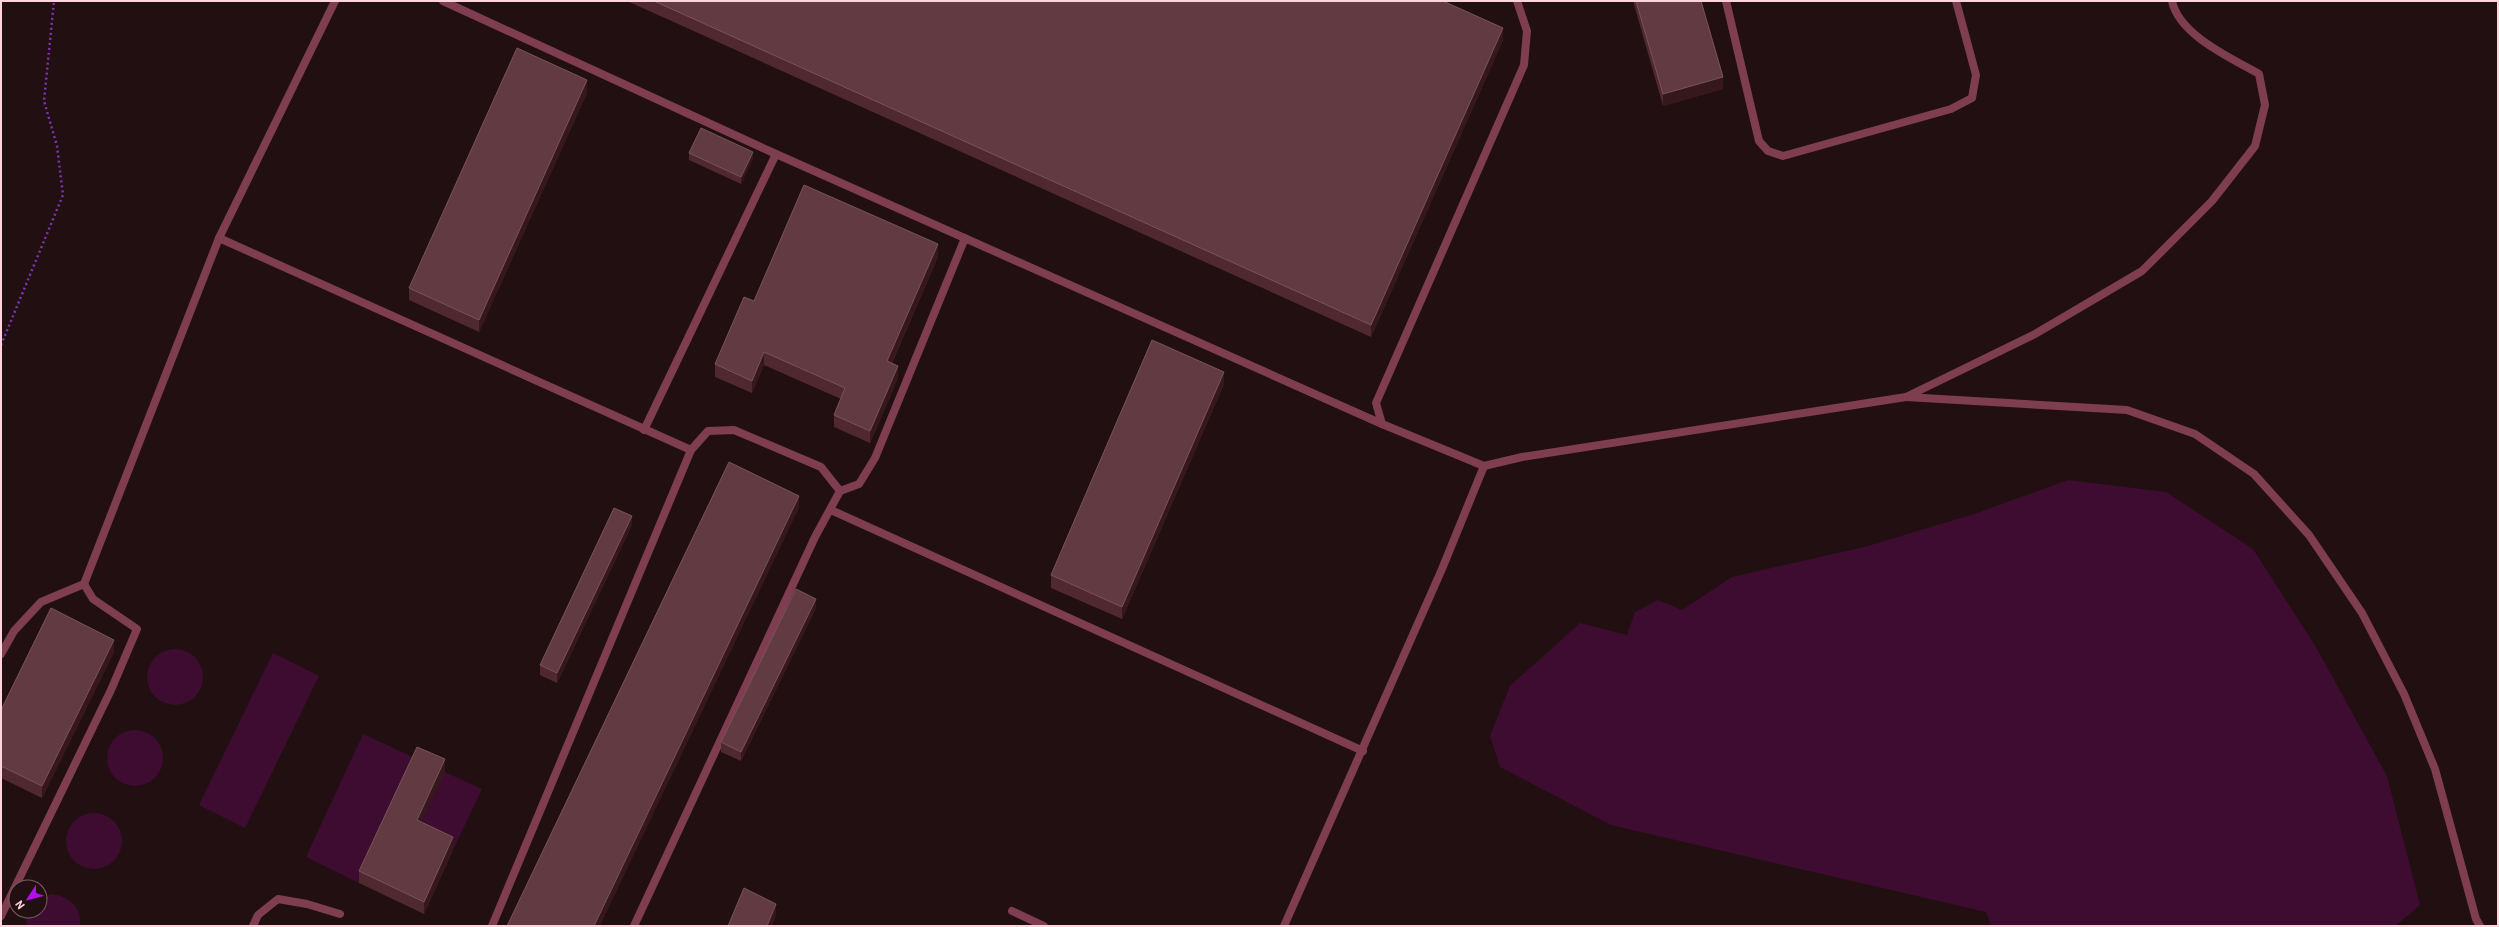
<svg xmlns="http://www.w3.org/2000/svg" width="2499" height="927" viewBox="0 0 2499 927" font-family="Barlow,sans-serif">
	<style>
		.water { fill: #3e0c30 }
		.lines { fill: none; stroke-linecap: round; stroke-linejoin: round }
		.path { stroke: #7d35ae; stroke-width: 2.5; stroke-dasharray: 2 3; stroke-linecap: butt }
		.service { stroke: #7f3d51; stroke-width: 8 }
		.minor { stroke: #7f3d51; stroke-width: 8 }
		.wall { fill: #4f292f }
		.shaded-wall { fill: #35171c }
		.building { fill: #623b42; stroke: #7a535a }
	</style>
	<rect width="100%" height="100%" fill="#220f12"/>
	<g class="water">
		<polygon points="2068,480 2166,492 2253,549 2316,647 2387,776 2420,905 2395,926 1991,926 1986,912 1611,825 1500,767 1490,736 1510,686 1580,623 1627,635 1635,612 1658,600 1682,610 1732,577 1868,546 1977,513"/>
		<circle cx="175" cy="677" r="28"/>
		<polygon points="273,653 319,676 245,828 199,805"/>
		<circle cx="135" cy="758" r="28"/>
		<polygon points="363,734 417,759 359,883 306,857"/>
		<polygon points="445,772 482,789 453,850 417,832"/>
		<circle cx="94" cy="841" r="28"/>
		<path d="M52,894C69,896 82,907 80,926H26L28,911H40V898Z"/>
	</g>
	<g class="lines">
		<polyline class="path" points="1,345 63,195 57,146 44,101 54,1"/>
		<g class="service">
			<polyline points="443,1 776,154 1382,424"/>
			<path d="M1517,1L1527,31L1524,65L1376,403L1382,424L1484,466L1522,457L1906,397L2035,334L2142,271L2212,201L2255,146L2265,105L2259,74C2231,58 2179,35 2172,1"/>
			<polyline points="1726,1 1759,141 1768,151 1783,156 1951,109 1972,98 1976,75 1956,1"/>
			<polyline points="219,238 691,450"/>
			<polyline points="644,430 776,154"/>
			<polyline points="840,491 859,484 875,458 965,238"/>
			<polyline points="831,510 1363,751"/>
			<polyline points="1,654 14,631 41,602 84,584 219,238 335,1"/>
			<polyline points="1012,911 1044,926"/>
			<polyline points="1,916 111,690 137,629 93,599 84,584"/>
			<polyline points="253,926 258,915 278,899 307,904 340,914"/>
			<polyline points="492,926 691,450 708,431 734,430 821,467 840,491 815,537 634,926"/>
			<polyline points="1284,926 1442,569 1484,466"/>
		</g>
		<polyline class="minor" points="1906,397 2127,410 2195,434 2254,474 2309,535 2362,613 2404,694 2435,769 2476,919 2480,926"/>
	</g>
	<g class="wall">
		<polygon points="627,1 1443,1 1503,40 1371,337"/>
		<polygon points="1633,1 1701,1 1723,89 1663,106"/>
		<polygon points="587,93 479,332 409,300 409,288"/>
		<polygon points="689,153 753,158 741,184 689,160"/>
		<polygon points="938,257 892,363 898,378 870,443 834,427 834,415 841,399 764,365 752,393 715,377 715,364 754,301"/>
		<polygon points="1224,384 1122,619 1051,588 1051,575"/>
		<polygon points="632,525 557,683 540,675 540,665"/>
		<polygon points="816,608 741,761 721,752 721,742"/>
		<polygon points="114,652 42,798 1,778 1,710"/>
		<polygon points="445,772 421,822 453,850 424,914 359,883 359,871"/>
	</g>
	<g class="shaded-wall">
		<polygon points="1503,28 1503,40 1371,337 1371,325"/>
		<polygon points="1723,77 1723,89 1663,106 1663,94"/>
		<polygon points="587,80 587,93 479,332 479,320"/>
		<polygon points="753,152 753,158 741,184 741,177"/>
		<polygon points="938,244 938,257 887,373 887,361"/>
		<polygon points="764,352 764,365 752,393 752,381"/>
		<polygon points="898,366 898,378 870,443 870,431"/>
		<polygon points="1224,372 1224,384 1122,619 1122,607"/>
		<polygon points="799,496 799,508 600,926 594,926"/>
		<polygon points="632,516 632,525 557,683 557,673"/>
		<polygon points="816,599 816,608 741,761 741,752"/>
		<polygon points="114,640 114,652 42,798 42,786"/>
		<polygon points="445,759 445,772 417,832 417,820"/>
		<polygon points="453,837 453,850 424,914 424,902"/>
		<polygon points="776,904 776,916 772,926 767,926"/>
	</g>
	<g class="building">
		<polygon points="654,1 1443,1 1503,28 1371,325"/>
		<polygon points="1636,1 1701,1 1723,77 1663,94"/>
		<polygon points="517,48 587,80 479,320 409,288"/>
		<polygon points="701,128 753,152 741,177 689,153"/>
		<polygon points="804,185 938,244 887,361 898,366 870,431 834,415 845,388 764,352 752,381 715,364 744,297 754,301"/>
		<polygon points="1152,340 1224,372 1122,607 1051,575"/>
		<polygon points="729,462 799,496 594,926 507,926"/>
		<polygon points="614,508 632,516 557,673 540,665"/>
		<polygon points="796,589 816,599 741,752 721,742"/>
		<polygon points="51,608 114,640 42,786 1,766 1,710"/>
		<polygon points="417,747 445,759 417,820 453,837 424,902 359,871"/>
		<polygon points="744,888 776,904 767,926 728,926"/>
	</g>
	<rect width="2499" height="927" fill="none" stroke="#fdd3dc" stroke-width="4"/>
	<g transform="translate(28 899) rotate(234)"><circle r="19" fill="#220f12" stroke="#7a5d63"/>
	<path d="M0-3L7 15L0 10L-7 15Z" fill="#b70dee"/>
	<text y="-6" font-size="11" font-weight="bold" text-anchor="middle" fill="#fdd3dc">N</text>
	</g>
</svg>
